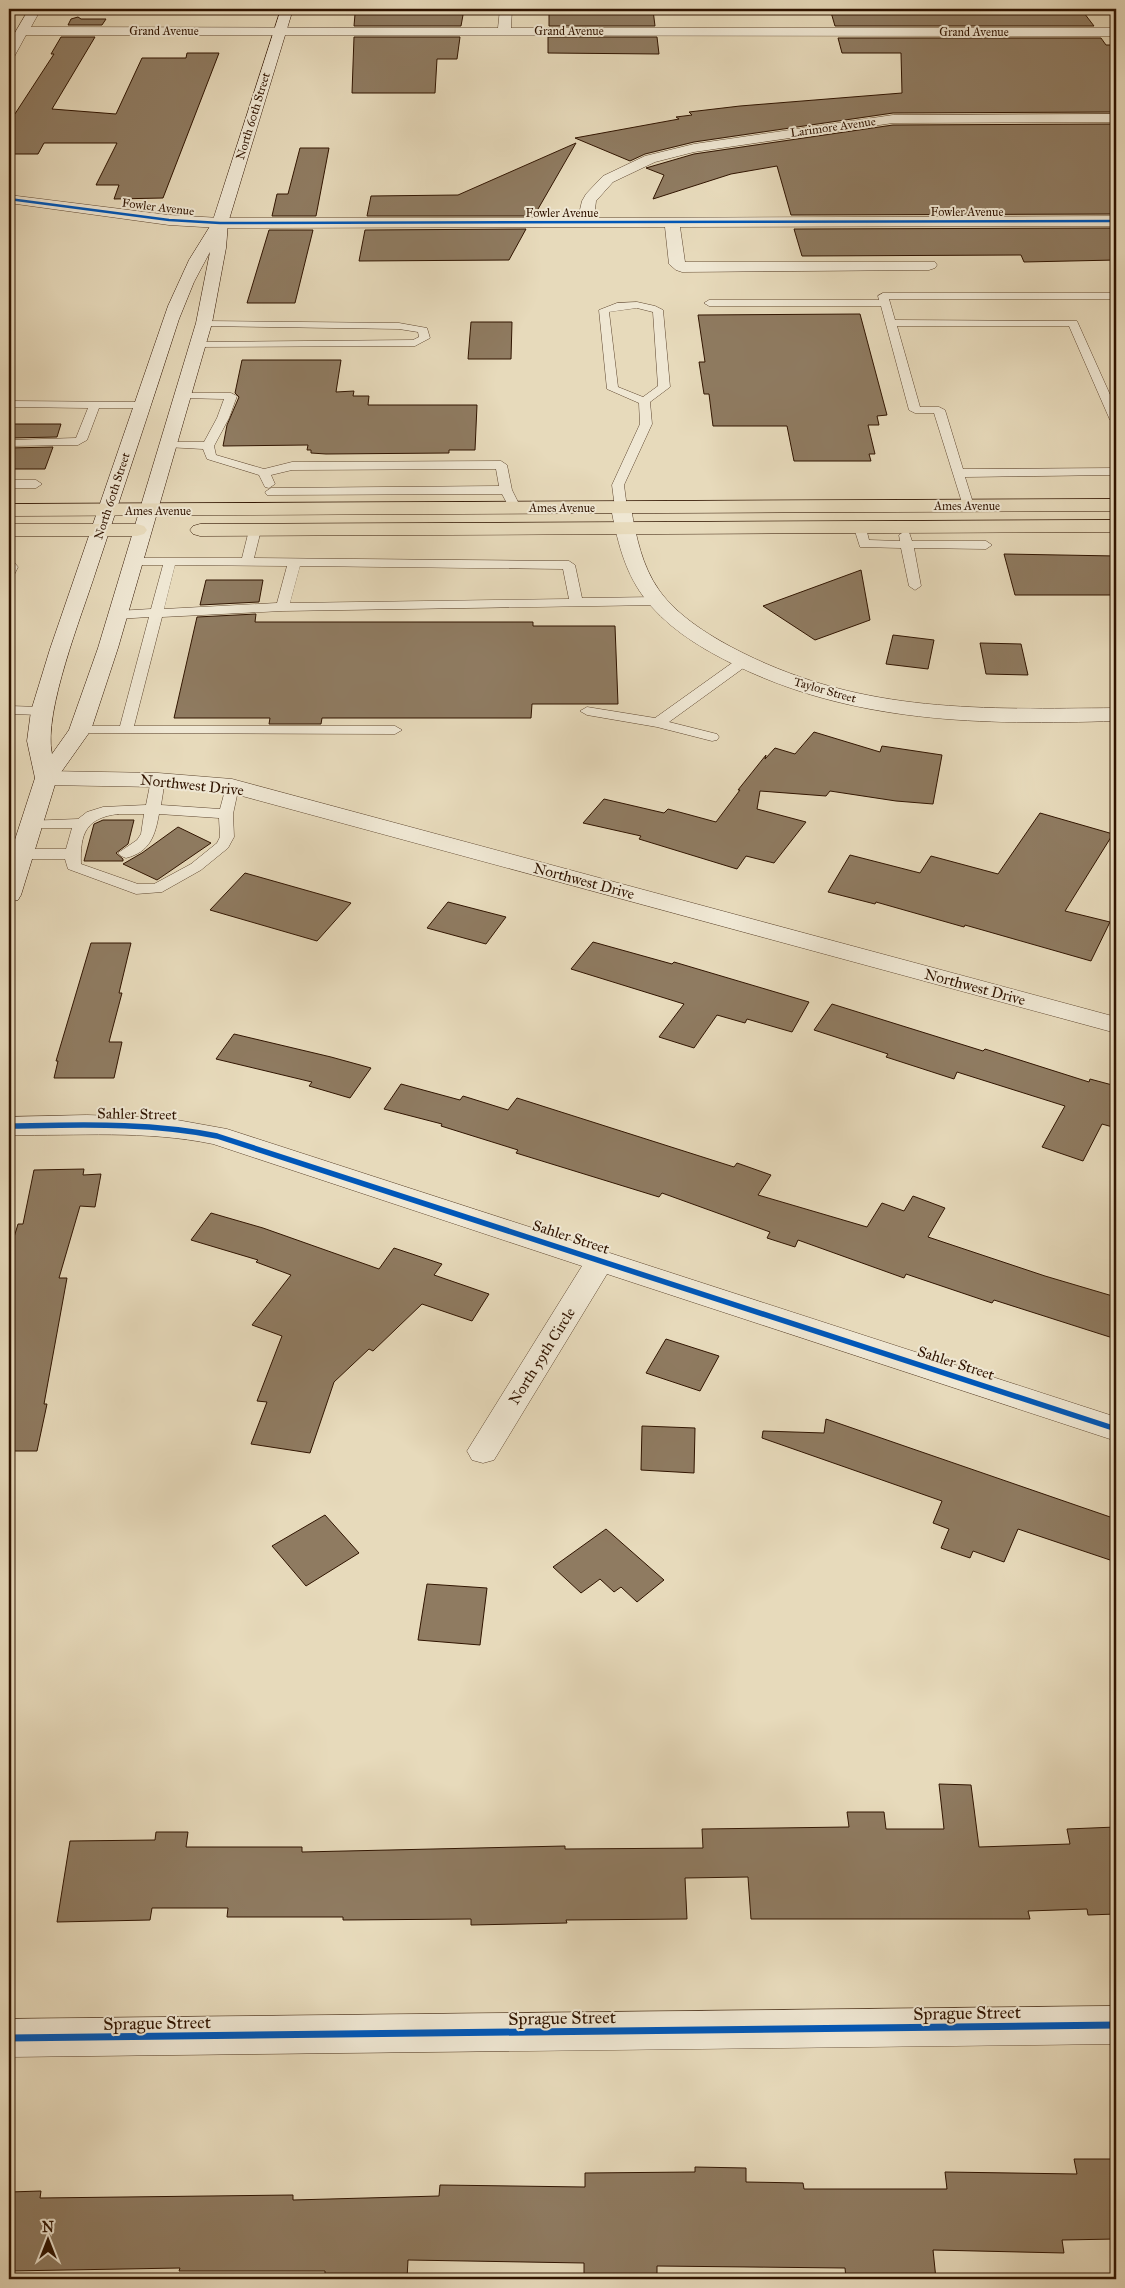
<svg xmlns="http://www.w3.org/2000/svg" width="1125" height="2288" viewBox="0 0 1125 2288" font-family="'IM FELL Great Primer',serif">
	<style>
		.building { fill: #8f7b61; stroke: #301400 }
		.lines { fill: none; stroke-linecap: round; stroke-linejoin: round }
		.lane-casing { stroke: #5e462f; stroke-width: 1 }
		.street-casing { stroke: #5e462f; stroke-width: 1 }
		.secondary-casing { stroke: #301400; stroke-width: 1 }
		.primary-casing { stroke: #301400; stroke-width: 1 }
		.lane { fill: #efe7d3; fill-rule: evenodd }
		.street { fill: #efe7d3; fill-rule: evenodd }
		.secondary { fill: #efe7d3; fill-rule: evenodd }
		.primary { fill: #e7dabb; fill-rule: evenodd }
		.cycleway-far2-casing { stroke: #efe7d3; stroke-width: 4.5 }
		.cycleway-far1-casing { stroke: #efe7d3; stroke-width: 9 }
		.cycleway-casing { stroke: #efe7d3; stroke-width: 10 }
		.cycleway-far2 { stroke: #0057b8; stroke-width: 2.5 }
		.cycleway-far1 { stroke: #0057b8; stroke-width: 5.5 }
		.cycleway { stroke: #0057b8; stroke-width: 7 }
		.labels { text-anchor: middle; stroke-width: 4; stroke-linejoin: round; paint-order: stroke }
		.far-street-label { font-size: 12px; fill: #301400; stroke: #efe7d3 }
		.street-label { font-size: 15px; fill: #301400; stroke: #efe7d3 }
		.near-street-label { font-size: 18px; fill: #301400; stroke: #efe7d3 }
	</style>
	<rect width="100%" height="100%" fill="#e7dabb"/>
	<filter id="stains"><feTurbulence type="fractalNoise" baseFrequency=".004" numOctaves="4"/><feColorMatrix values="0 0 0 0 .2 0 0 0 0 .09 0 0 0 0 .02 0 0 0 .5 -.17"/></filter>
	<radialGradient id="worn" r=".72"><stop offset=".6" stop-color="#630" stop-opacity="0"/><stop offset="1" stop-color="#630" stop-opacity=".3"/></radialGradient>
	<g class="building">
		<polygon points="830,9 1081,9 1094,26 835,26"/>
		<polygon points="549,10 653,10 655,26 549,26"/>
		<polygon points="355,14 460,14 463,15 461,26 354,26"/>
		<polygon points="78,17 81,19 106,19 102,25 68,25 71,19"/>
		<polygon points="61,37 95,37 52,109 116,114 142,58 186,58 187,53 219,53 163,198 114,199 119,185 96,185 117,143 44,143 38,154 9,154 9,123 54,54 51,54"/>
		<polygon points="354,37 460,37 457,59 437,59 435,93 352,93"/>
		<polygon points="548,37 657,37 659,54 548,53"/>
		<polygon points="838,38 1101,38 1106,45 1116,45 1116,112 893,113 694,142 645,154 630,161 575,138 679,119 676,117 692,115 689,112 740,106 902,93 901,53 842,53"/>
		<polygon points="1116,124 1116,214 791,215 777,166 731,174 653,199 664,175 646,168 694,154 893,125"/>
		<polygon points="576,143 534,216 367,216 371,196 458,195"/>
		<polygon points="300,148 329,148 316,216 272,216 277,194 288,194"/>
		<polygon points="1116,228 1116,260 1024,262 1021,255 802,256 794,229"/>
		<polygon points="526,229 509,260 359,261 365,230"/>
		<polygon points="269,230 313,230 295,303 247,303"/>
		<polygon points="860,314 887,415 877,416 879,425 868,425 875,454 869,454 871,461 794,461 787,426 713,426 709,394 704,394 699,362 705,362 698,315"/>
		<polygon points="471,322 512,322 511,359 468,359"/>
		<polygon points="242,360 341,360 336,392 354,391 353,396 369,396 368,405 477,405 475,450 449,450 449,453 326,454 311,453 311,450 307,450 308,445 223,446 227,425 239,397 235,393"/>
		<polygon points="9,424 61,424 57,437 9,438"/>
		<polygon points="53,447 45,469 9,469 9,448"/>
		<polygon points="1004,554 1116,556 1116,595 1015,595"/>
		<polygon points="861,570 870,620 815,640 763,606"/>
		<polygon points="206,580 263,580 259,602 200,605"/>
		<polygon points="256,614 255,622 533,622 533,626 615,626 618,704 532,704 531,718 322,718 321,724 269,724 270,718 174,718 197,617"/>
		<polygon points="893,635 934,640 928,669 886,664"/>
		<polygon points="980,643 1021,644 1028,675 986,674"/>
		<polygon points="814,732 880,752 882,746 942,755 933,804 896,801 830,791 826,796 760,791 757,809 806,822 774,863 746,856 737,869 639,839 641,836 583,823 604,799 664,813 668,809 716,822 740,790 738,790 766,755 765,759 775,748 795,754"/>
		<polygon points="1040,813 1113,834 1065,911 1110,922 1091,961 965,925 964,927 876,902 875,904 828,892 850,855 920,873 931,856 998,874"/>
		<polygon points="103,820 134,820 128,844 116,853 123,859 123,861 84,861 94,824"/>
		<polygon points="178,827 211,843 157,880 123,864 142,853"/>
		<polygon points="245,873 351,903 317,941 210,910"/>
		<polygon points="448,902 506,917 486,944 427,928"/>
		<polygon points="593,942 672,964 674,962 809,1002 792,1032 747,1019 745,1023 717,1015 694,1048 659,1037 684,1004 571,969"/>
		<polygon points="91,943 131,943 119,993 122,993 109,1042 122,1042 114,1078 54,1078 58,1061 56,1061"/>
		<polygon points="832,1004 983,1051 985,1049 1089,1082 1090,1079 1116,1086 1116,1128 1102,1124 1083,1161 1042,1147 1065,1106 957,1072 954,1079 886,1057 888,1054 814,1030"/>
		<polygon points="234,1034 331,1057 371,1068 350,1098 309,1086 312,1082 216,1059"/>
		<polygon points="401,1084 460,1100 463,1096 508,1110 517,1098 734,1167 737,1163 771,1175 758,1195 867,1227 882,1203 904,1211 913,1196 945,1208 928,1237 1045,1276 1116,1297 1116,1339 994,1300 992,1303 906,1274 904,1278 798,1240 795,1247 767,1238 770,1232 662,1193 659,1197 516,1153 518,1150 441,1126 442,1124 384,1109"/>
		<polygon points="84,1169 83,1175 101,1174 95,1207 80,1206 59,1278 67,1278 44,1404 47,1404 37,1451 9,1451 9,1254 18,1224 23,1224 34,1170"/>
		<polygon points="211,1213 263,1228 379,1269 394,1248 442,1264 434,1275 489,1294 472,1321 422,1304 373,1351 369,1349 334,1382 310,1453 251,1444 267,1402 257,1401 282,1336 252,1325 291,1275 256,1262 258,1260 191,1240"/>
		<polygon points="666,1339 719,1356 700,1391 646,1373"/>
		<polygon points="826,1419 1116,1519 1116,1562 1018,1529 1004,1562 973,1551 970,1558 941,1548 949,1529 933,1523 942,1501 762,1438 763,1431 824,1433"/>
		<polygon points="642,1426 695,1428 694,1473 641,1470"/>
		<polygon points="325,1515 359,1553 306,1586 272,1546"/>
		<polygon points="606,1529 664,1580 637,1602 621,1587 614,1592 600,1579 581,1593 553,1567"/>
		<polygon points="427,1584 487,1588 480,1645 418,1640"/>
		<polygon points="939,1784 971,1785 979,1847 1070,1844 1067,1829 1116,1827 1116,1914 1088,1915 1087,1909 1028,1911 1030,1919 751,1919 748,1877 685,1878 687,1919 566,1920 567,1923 471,1925 471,1919 343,1920 343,1917 227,1917 228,1908 152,1908 150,1920 57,1922 70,1841 155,1840 156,1832 188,1832 186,1847 302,1847 302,1852 565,1846 565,1849 703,1848 702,1829 849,1827 847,1812 884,1812 886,1829 944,1829"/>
		<polygon points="1074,2159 1116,2159 1116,2239 1062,2240 1064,2253 933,2250 936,2279 846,2279 845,2268 657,2266 657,2279 584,2279 584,2263 408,2260 407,2279 325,2279 325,2271 179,2271 180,2268 9,2271 9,2192 41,2191 40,2198 293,2195 293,2200 439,2196 440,2185 585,2187 585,2173 695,2172 695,2167 746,2168 746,2182 803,2183 804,2189 947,2189 945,2172 1077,2174"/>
	</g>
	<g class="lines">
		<defs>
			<g id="lane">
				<polygon points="883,293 1116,293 1116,299 889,299 895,320 1077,321 1116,408 1116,423 1110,420 1069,326 897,326 920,407 939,407 945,410 963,469 1116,468 1116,475 965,477 974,506 972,509 964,509 934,413 915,413 909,410 881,306 709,306 704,303 709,300 879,300 878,296"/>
				<path d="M637,302L655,306L663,310L670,387L650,402L652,424L624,485L627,508L621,512L615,508L612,485L640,424L639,403L607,389L599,310L617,303ZM637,308L653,312L658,386L643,397L618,387L609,312Z"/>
				<polygon points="204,321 399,323 427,328 430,338 415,346 194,347 193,345 198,342 413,340 419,337 418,332 399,329 200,326 200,322"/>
				<polygon points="184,393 231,393 237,396 229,418 214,446 216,455 264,469 292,462 501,461 507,465 512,490 521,508 519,511 511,511 502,494 267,495 265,492 271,488 499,486 496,469 292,470 271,475 275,484 269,488 265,487 259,475 207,459 203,449 166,447 164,445 166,443 170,442 204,442 217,418 224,399 180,398 178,396"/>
				<polygon points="9,401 141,402 147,405 141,408 99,408 87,440 78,445 9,446 9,440 76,438 88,408 9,407"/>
				<polygon points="9,480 36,480 42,484 36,488 9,488"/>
				<polygon points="860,524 866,528 869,540 900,541 899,535 905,531 909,532 912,541 986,541 992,545 986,549 914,548 921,586 915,590 909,586 901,548 860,547 854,528"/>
				<path d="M255,526L261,530L254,558L569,561L575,565L582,598L657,597L663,601L657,605L282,611L162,617L134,726H395L402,730L395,734L75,733L73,730L80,726H120L149,617L117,619L110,615L117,611L151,609L163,565H134L130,564L128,561L130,558H242L249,530ZM175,565L287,566L277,603L164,609ZM300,566L563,569L569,599L290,603Z"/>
				<polygon points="9,560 13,561 18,567 13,577 9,578"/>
				<polygon points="744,657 751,661 749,664 669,722 717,734 719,737 717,740 712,741 657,727 587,715 580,711 587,707 655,718 739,658"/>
				<polygon points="9,706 42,707 49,711 42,715 9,714"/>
				<path d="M158,776L165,780L161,805L220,809L227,783L232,782L239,786L233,814L234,837L228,848L201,870L162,892L136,894L68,869L65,859H22L17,857L14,854L17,851L22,849H66L72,828H31L24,824L26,821L78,819L87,812L103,807L146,805L151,780ZM118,814H144L141,834L137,840L118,853L121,856L126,858C150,852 155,836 159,814L219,818L220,837L217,843L191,864L154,884H138L81,864C80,833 86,818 118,814Z"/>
			</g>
			<g id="street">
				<polygon points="29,9 41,9 31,27 498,28 500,9 512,9 511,28 1116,28 1116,36 26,35 14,57 9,58 9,43"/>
				<polygon points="1116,114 1116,122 893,123 694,152 655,162 613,182 596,201 594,218 1116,216 1116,226 680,227 685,262 935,262 937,265 935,268 929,270 682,272 676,270 669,264 665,227 220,228 169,225 9,203 9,195 169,215 220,218 578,218 582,201 586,194 603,176 645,156 694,144 893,115"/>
				<path d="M621,502L628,504L631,508C636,536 642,566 659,590C678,617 713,638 743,653C866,714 983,709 1116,708V721C983,725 851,724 729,662C697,646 664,625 643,596C624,570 617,539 611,508L614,504Z"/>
				<polygon points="46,771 158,773 232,779 1116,1017 1116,1033 231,793 158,787 46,785 38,783 35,778 38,773"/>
				<path d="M87,1115L166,1118L227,1129L1116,1417V1441L607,1274L494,1460L483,1463L472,1460L467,1451L582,1266L213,1144C145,1130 78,1136 9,1135V1117Z"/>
				<polygon points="1116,2006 1116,2044 9,2057 9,2019"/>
			</g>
			<path id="secondary" d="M281,9H293L228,223L226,248L212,323L118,648L91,730L57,778L21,895L18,900L9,902V858L35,778L27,741L31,711L50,649L168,306L189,260L212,223ZM210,252L196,323L98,648L69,730L52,754C43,712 82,615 96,571C124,487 152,403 179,319L194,282Z"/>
			<g id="primary">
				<polygon points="1116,499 1116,511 9,516 9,504"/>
				<polygon points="1116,520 1116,532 200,536 193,534 190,530 193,526 200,524"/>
				<polygon points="9,524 137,524 144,526 147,530 144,534 137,536 9,536"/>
			</g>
		</defs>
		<use href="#lane" class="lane-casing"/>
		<use href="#street" class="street-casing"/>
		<use href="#secondary" class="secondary-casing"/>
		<use href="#primary" class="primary-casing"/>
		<use href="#lane" class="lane"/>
		<use href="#street" class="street"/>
		<use href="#secondary" class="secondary"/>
		<use href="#primary" class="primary"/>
		<defs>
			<polyline id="cycleway-far2" points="9,199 169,220 220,223 1116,221"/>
			<path id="cycleway-far1" d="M9,1126C79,1125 148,1122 217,1136L1116,1429"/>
			<polyline id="cycleway" points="9,2038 1116,2025"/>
		</defs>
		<use href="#cycleway-far2" class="cycleway-far2-casing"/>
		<use href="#cycleway-far1" class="cycleway-far1-casing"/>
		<use href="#cycleway" class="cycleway-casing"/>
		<use href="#cycleway-far2" class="cycleway-far2"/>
		<use href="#cycleway-far1" class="cycleway-far1"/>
		<use href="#cycleway" class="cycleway"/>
	</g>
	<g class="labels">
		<g class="far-street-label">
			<text x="164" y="35">Grand Avenue</text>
			<text x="569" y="35">Grand Avenue</text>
			<text x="974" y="36">Grand Avenue</text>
			<text transform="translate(253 116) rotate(-73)" y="4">North 60th Street</text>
			<text transform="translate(833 127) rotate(-8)" y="4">Larimore Avenue</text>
			<text transform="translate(158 207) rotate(7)" y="4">Fowler Avenue</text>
			<text x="967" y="216">Fowler Avenue</text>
			<text x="562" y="217">Fowler Avenue</text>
			<text transform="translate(112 496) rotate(-72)" y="4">North 60th Street</text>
			<text x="967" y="510">Ames Avenue</text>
			<text x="562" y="512">Ames Avenue</text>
			<text x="158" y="515">Ames Avenue</text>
			<text transform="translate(825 690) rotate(16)" y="4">Taylor Street</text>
		</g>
		<g class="street-label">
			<text transform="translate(192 785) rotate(6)" y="5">Northwest Drive</text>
			<text transform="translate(584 881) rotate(15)" y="5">Northwest Drive</text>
			<text transform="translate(975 987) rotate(15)" y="5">Northwest Drive</text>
			<text transform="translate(137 1114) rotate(1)" y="5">Sahler Street</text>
			<text transform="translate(571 1237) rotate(18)" y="5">Sahler Street</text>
			<text transform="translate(542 1356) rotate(-58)" y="5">North 59th Circle</text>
			<text transform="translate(956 1363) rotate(18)" y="5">Sahler Street</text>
		</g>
		<g class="near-street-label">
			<text transform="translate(967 2013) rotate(-1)" y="6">Sprague Street</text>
			<text transform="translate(562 2018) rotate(-1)" y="6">Sprague Street</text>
			<text transform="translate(157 2023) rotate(-1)" y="6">Sprague Street</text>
		</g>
	</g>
	<rect width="1125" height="2288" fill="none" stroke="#e7dabb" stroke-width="30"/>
	<rect x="10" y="10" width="1105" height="2268" fill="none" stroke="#301400" stroke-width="2.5"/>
	<rect x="15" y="15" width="1095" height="2258" fill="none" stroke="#301400"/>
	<g transform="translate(48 2240)" stroke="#efe7d3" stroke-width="4" paint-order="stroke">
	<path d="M0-4L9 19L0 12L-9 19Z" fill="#301400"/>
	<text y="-8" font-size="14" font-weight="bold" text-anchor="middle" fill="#301400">N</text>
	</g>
	<rect width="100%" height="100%" filter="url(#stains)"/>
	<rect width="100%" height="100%" fill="url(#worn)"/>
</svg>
